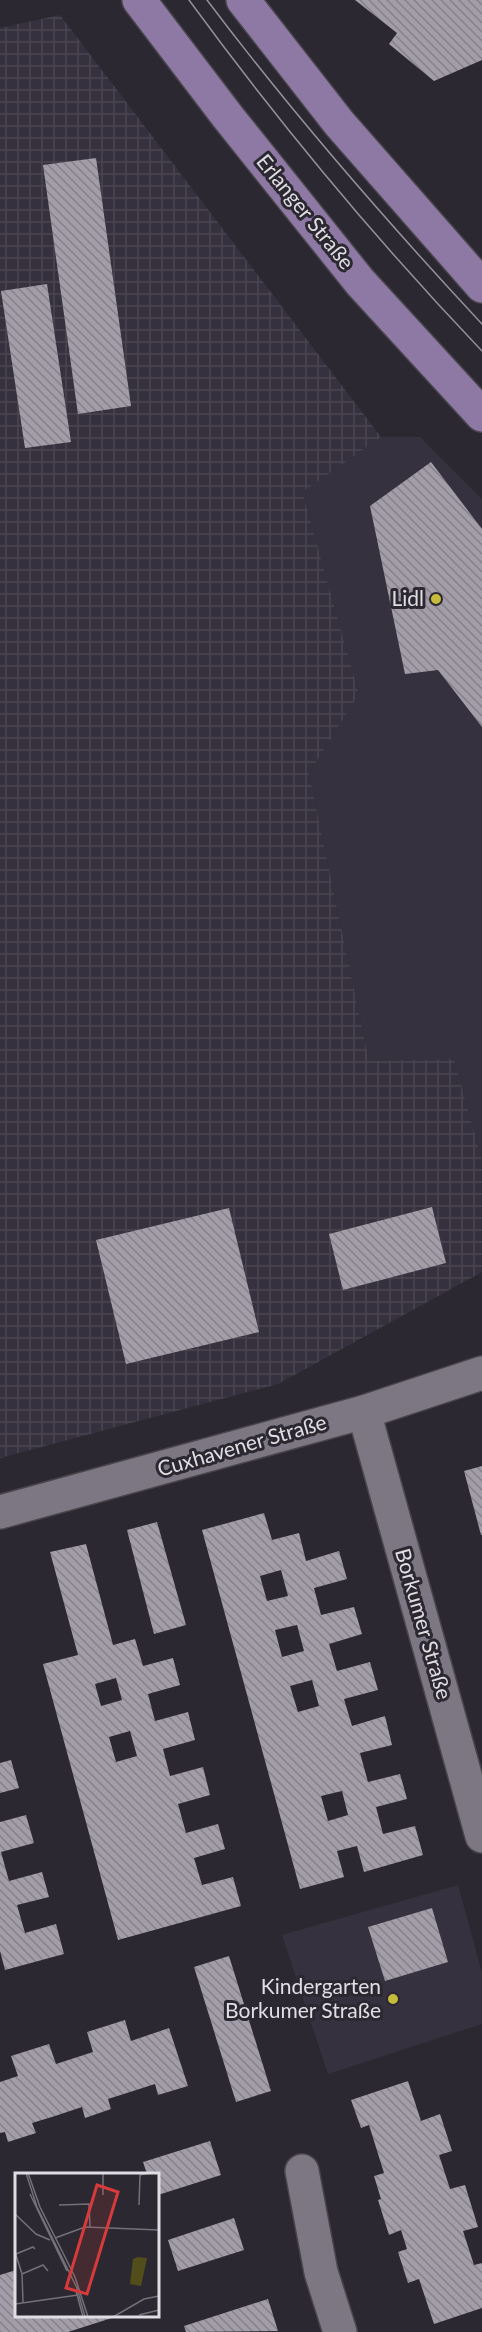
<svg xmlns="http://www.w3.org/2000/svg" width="482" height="2332" viewBox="0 0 482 2332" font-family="Lato,sans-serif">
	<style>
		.built { fill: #36313e }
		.industrial { fill: url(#industrial-grid) }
		.building { fill: url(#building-back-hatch); fill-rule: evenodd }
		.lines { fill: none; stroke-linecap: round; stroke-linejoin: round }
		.street-casing { stroke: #49454d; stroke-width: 36 }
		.primary-casing { stroke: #49454d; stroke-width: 36 }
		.street { stroke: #7c7782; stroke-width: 33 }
		.primary { stroke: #8d79a4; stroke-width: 33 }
		.tram { stroke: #959299; stroke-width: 1.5 }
		.poi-dot { fill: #c7bb3c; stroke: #2b2831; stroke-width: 2 }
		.labels { text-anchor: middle; stroke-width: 6; stroke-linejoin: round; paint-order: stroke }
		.street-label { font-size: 21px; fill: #e0dde3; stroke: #2b2831 }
		.poi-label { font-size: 21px; fill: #e0dde3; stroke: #2b2831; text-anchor: end }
		.inset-road { fill: none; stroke: #737078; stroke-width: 1.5 }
		.view { fill: #d73a3b; fill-opacity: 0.15; stroke: #d73a3b; stroke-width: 3 }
		.inset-edge { fill: none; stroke: #e0dde3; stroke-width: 3 }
	</style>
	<defs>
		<pattern id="industrial-grid" width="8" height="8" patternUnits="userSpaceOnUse" patternTransform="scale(1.5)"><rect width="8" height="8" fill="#36313e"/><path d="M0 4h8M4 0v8" fill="none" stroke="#494550"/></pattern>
		<pattern id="building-back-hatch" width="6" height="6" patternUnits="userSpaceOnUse" patternTransform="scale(1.5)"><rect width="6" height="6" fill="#a29da8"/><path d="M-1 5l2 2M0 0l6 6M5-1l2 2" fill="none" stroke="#86828a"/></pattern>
	</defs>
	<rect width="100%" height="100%" fill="#2b2831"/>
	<g class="built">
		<polygon points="381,437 420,437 482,499 482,1160 454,1060 369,1061 309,773 359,694 301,492"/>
		<polygon points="458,1885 482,1973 482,2024 328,2074 282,1935"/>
	</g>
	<polygon class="industrial" points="60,15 381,437 302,492 359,694 309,773 369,1061 454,1059 482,1160 482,1272 278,1384 0,1458 0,28"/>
	<g class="building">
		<polygon points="355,0 482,0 482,60 434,81 389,44 397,33"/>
		<polygon points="96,158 131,406 78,414 43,165"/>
		<polygon points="47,284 71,442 25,448 1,291"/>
		<polygon points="431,462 482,529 482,727 438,670 405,674 370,506"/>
		<polygon points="432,1207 446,1263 343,1290 329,1234"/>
		<polygon points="229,1208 259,1332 126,1364 96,1240"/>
		<polygon points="482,1466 482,1535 481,1535 464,1471"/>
		<path d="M264,1513L272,1540L299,1533L306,1561L339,1551L347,1579L314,1588L321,1615L354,1607L362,1634L329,1644L337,1671L370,1662L378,1690L344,1699L352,1726L385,1716L392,1745L360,1753L368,1782L400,1774L407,1799L376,1807L383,1834L415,1826L423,1855L364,1872L357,1846L337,1851L344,1877L300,1889L202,1530ZM281,1570L288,1596L267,1601L260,1576ZM297,1625L304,1651L282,1657L275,1630ZM312,1680L319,1706L298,1712L290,1686ZM342,1791L348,1815L328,1821L321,1796Z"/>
		<polygon points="157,1522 186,1625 154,1634 127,1530"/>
		<path d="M86,1544L113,1645L135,1639L143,1666L173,1658L180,1685L148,1694L155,1721L188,1712L195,1740L163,1749L170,1776L203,1767L210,1795L178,1804L186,1833L218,1824L225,1849L194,1858L202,1885L233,1877L241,1906L118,1940L43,1664L78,1655L50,1552ZM116,1678L122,1700L101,1706L95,1684ZM130,1731L137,1756L116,1762L109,1737Z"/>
		<polygon points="11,1760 19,1788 0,1793 0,1763"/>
		<polygon points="26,1815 34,1843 1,1852 9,1881 42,1872 49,1897 17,1905 25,1933 56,1924 64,1954 5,1970 0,1951 0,1822"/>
		<polygon points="432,1908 448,1962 385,1981 368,1927"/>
		<polygon points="229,1956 271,2091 236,2102 194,1967"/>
		<polygon points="125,2020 131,2041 169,2028 188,2086 158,2095 155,2084 108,2099 111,2109 85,2118 82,2107 55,2116 32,2123 36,2133 8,2142 5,2132 0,2133 0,2082 18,2076 11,2056 49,2044 56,2064 93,2052 87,2032"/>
		<polygon points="408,2081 421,2121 440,2114 452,2151 439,2155 450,2189 465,2185 478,2227 463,2231 474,2265 482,2263 482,2308 434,2324 419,2279 408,2283 398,2252 407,2249 401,2230 389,2235 378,2200 381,2199 374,2176 384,2173 369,2125 361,2128 351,2100"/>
		<polygon points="210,2141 221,2175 158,2195 158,2174 147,2174 143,2162"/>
		<polygon points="234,2218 244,2250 178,2271 168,2240"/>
		<polygon points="16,2270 16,2316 118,2316 68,2332 0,2332 0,2275"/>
		<polygon points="268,2299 278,2331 186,2332 184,2326"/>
	</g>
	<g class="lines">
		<defs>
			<g id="street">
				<polyline points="364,1412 482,1836"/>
				<polyline points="0,1512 364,1412 482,1373"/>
				<polyline points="302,2171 321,2272 340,2332"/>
			</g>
			<g id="primary">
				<polyline points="139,0 228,117 360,282 482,415"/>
				<polyline points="243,0 339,123 482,286"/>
			</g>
		</defs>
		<use href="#street" class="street-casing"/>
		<use href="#primary" class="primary-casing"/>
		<use href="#street" class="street"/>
		<use href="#primary" class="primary"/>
		<g class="tram">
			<path d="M189,0C279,123 377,241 482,351"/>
			<path d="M207,0C292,113 386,221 482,324"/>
		</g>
	</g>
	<g class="poi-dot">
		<circle cx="436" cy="599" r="6"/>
		<circle cx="393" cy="1999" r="6"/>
	</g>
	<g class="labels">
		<g class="street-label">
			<text transform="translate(305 212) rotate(51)" y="7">Erlanger Straße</text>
			<text transform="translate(242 1446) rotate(-16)" y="7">Cuxhavener Straße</text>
			<text transform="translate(423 1624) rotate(74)" y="7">Borkumer Straße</text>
		</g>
		<g class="poi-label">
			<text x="424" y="606">Lidl</text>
			<text x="381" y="1994">Kindergarten<tspan x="381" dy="24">Borkumer Straße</tspan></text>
		</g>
	</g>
	<g transform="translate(15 2173)">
		<rect width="144" height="144" fill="#2b2831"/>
		<path d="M123,84L132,85L126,113L115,111L118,86Z" fill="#524e1b"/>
		<path class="inset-road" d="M11,0L22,34L62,115L70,144M13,0L25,34L60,104L73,144M15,21L52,98M88,22V0M44,32L74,31L75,54M124,32L125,2L134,0M0,41L21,61L35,67M40,65L70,54L144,57M0,79L7,101L8,129M1,81L18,74L20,76M144,96V130M7,101L28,92L33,98M61,118L68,144M0,131L63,122M124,142L144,137M98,144L129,126L144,123"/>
		<path class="view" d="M82,12L103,19L72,121L51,115Z"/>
		<rect width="144" height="144" class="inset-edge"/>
	</g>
</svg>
